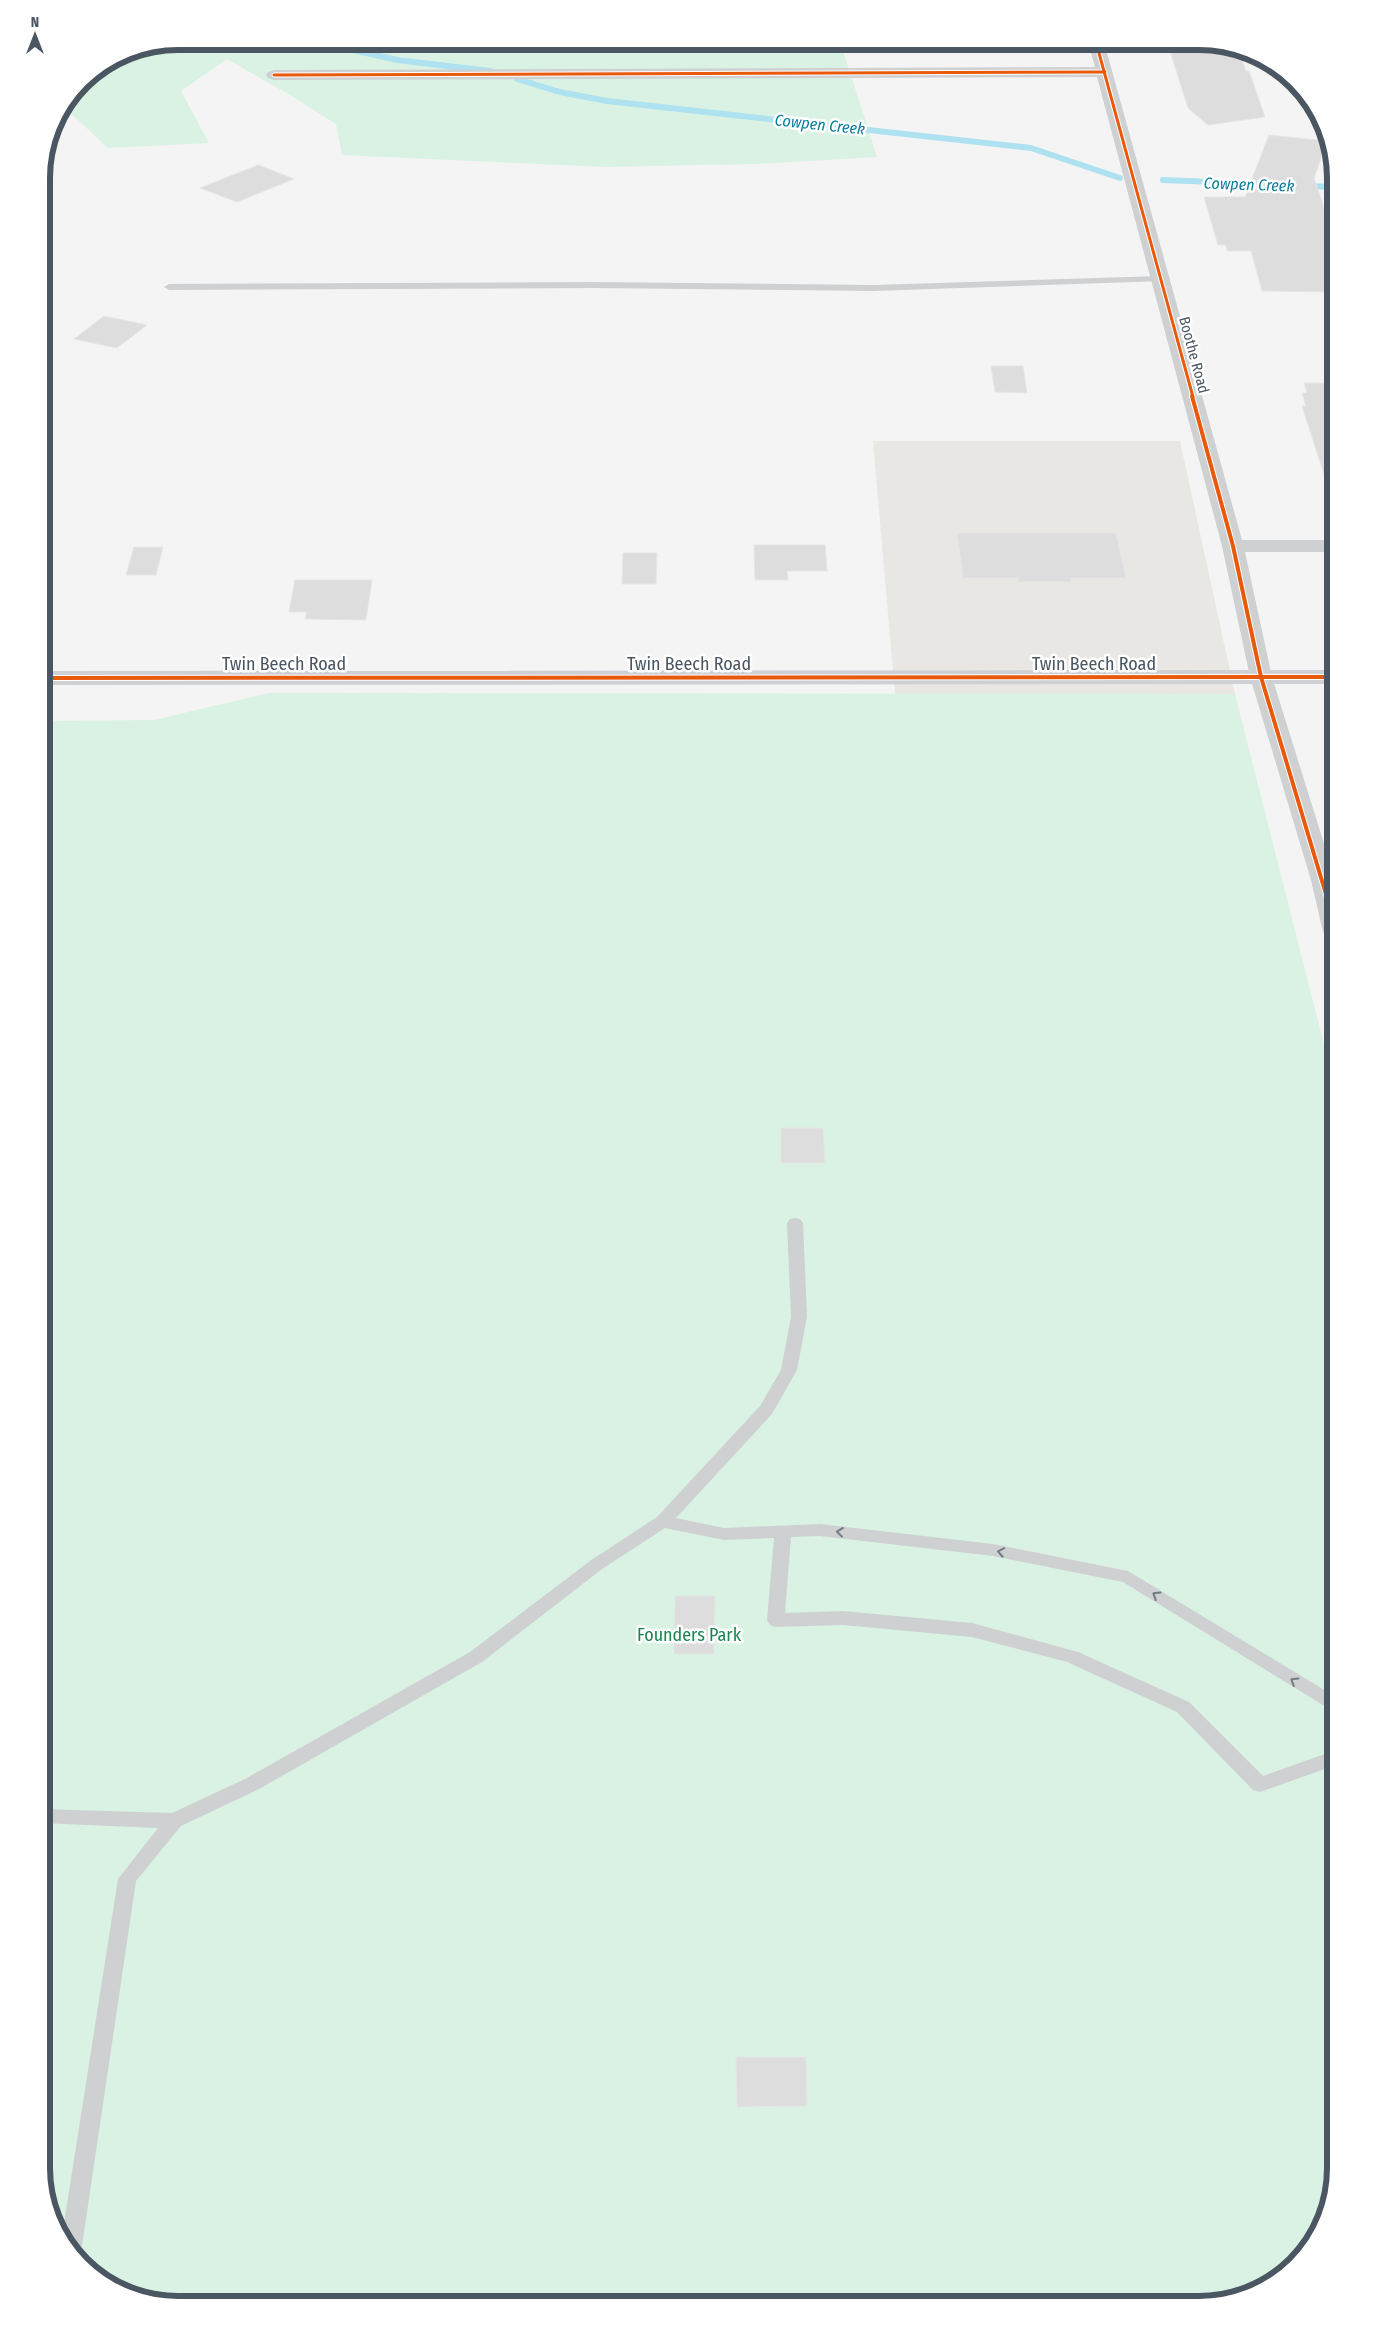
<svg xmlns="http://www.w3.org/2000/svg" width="1377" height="2346" viewBox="0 0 1377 2346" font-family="'Fira Sans Condensed',sans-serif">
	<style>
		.commercial { fill: #e8e7e3 }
		.green { fill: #d9f2e3 }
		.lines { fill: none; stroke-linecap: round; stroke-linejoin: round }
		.stream { stroke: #aee2f0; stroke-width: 6 }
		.building { fill: #ddddde; stroke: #e5e6e7 }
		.lane { fill: #ced0d2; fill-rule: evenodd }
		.street { fill: #ced0d2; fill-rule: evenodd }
		.secondary { fill: #ced0d4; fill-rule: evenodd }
		.cycleway-far2-casing { stroke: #fff; stroke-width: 5 }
		.cycleway-far1-casing { stroke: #fff; stroke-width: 6 }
		.cycleway-casing { stroke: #fff; stroke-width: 8 }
		.cycleway-far2 { stroke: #e8590c; stroke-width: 3 }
		.cycleway-far1 { stroke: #e8590c; stroke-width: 4 }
		.cycleway { stroke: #e8590c; stroke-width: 5 }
		.oneway { stroke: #727b83 }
		.labels { text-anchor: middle; stroke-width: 5; stroke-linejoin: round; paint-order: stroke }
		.far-street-label { font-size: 15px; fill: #4a5661; stroke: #fff }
		.far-water-label { font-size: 16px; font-style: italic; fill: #0c7c9b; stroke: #fff }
		.street-label { font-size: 18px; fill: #4a5661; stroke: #fff }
		.park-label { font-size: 18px; fill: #17864f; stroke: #fff }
		.rim { fill: none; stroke: #4a5661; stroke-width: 6 }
	</style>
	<rect width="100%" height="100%" fill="#f4f4f4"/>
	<polygon class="commercial" points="873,441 1180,441 1235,694 895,694"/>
	<g class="green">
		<polygon points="178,41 840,41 877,157 756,164 604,167 342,155 336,124 290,95 227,59 181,91 209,143 108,148 64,107 81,81 126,52"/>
		<polygon points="269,693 1235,694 1336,1092 1336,2169 1313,2244 1259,2291 1199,2305 169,2304 102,2282 55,2228 41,2168 41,721 154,720"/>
	</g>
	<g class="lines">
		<g class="stream">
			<polyline points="314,41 397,60 490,71"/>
			<polyline points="517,79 560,92 607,101 1031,148 1120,178"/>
			<polyline points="1163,180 1264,184"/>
			<polyline points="1304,186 1336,187"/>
		</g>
	</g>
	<g class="building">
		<polygon points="1181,46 1221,46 1239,52 1246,71 1249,71 1265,117 1208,125 1188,108 1170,51 1184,51"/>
		<polygon points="1269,135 1327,141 1314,178 1336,244 1336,292 1262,291 1251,251 1227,251 1226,245 1218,245 1204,197 1245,197"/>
		<polygon points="258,165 294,179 237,202 200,188"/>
		<polygon points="104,316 147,325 117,348 74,339"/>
		<polygon points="991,366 1023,366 1027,393 995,392"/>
		<polygon points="1304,383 1336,383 1336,492 1330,493 1302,406 1306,406 1302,393 1307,393"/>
		<polygon points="957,533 1116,533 1126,578 1071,578 1072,582 1018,582 1018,578 963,578"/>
		<polygon points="754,545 825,545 827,571 787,571 788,580 755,580"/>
		<polygon points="134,547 163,547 156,575 126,575"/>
		<polygon points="623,553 657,553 656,584 622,584"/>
		<polygon points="295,580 372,580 366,620 305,619 307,612 289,612"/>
		<polygon points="781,1128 823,1128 825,1163 781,1163"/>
		<polygon points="675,1596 715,1596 714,1654 674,1654"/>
		<polygon points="736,2057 806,2057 807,2106 737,2107"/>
	</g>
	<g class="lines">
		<g class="lane">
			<polygon points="1160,276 1164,277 1164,281 874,291 591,288 169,290 164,287 169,284 591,282 874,285"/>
			<polygon points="795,1218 800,1219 803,1223 807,1317 797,1370 772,1414 676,1518 724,1528 820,1524 993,1544 1128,1571 1336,1697 1336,1713 1123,1582 993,1556 820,1536 791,1537 785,1613 843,1611 972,1623 1078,1652 1189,1702 1263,1776 1336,1750 1336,1765 1260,1792 1253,1790 1177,1712 1067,1662 972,1637 843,1625 776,1627 770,1625 767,1620 774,1538 724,1540 665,1528 602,1569 482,1662 259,1789 181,1826 136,1881 82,2246 77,2253 62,2236 118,1879 158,1828 41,1823 41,1809 172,1813 245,1779 470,1652 590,1561 657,1517 760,1406 781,1370 791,1317 787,1223 790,1219"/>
		</g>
		<polygon class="street" points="1088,42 1104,42 1242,540 1336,540 1336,552 1245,552 1272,677 1336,882 1336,939 1327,937 1323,932 1311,880 1250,677 1222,546 1097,77 274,80 268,78 266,75 268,72 274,70 1095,67"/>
		<polygon class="secondary" points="1336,670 1336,684 41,685 41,671"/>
		<defs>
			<g id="cycleway-far2">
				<polyline points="1096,42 1193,397"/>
				<polyline points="274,75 1105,72"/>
			</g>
			<g id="cycleway-far1">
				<polyline points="1192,396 1233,546 1261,677 1328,901"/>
				<polyline points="41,678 1336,677"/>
			</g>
			<polyline id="cycleway" points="1328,899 1336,932"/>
		</defs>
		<use href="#cycleway-far2" class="cycleway-far2-casing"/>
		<use href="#cycleway-far1" class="cycleway-far1-casing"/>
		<use href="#cycleway" class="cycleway-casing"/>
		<use href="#cycleway-far2" class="cycleway-far2"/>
		<use href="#cycleway-far1" class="cycleway-far1"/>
		<use href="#cycleway" class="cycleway"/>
	</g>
	<defs><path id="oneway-chevron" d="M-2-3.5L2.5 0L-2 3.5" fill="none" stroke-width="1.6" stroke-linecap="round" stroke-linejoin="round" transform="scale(1.25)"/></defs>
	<g class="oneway">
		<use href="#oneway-chevron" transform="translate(840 1532) rotate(-173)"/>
		<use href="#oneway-chevron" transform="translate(1001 1552) rotate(-169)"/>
		<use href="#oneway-chevron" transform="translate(1156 1595) rotate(-148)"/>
		<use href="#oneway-chevron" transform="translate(1294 1681) rotate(-148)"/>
	</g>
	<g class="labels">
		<g class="far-street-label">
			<text transform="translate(1194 355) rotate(75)" y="5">Boothe Road</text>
		</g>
		<g class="far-water-label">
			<text transform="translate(820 124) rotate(6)" y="6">Cowpen Creek</text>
			<text transform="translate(1249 184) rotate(2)" y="6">Cowpen Creek</text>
		</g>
		<g class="street-label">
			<text x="284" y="670">Twin Beech Road</text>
			<text x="689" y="670">Twin Beech Road</text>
			<text x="1094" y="670">Twin Beech Road</text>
		</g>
		<g class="park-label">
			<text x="689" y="1641">Founders Park</text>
		</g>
	</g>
	<path d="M0 0H1377V2346H0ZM178 50H1199A128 128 0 0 1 1327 178V2168A128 128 0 0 1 1199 2296H178A128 128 0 0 1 50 2168V178A128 128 0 0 1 178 50Z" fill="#fff" fill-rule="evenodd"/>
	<path class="rim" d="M178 50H1199A128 128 0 0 1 1327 178V2168A128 128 0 0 1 1199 2296H178A128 128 0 0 1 50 2168V178A128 128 0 0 1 178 50Z"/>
	<g transform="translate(35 35)" stroke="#ffffff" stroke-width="4" paint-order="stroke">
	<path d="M0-4L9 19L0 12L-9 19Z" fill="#4a5661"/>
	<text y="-8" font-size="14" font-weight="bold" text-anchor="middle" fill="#4a5661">N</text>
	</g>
</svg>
